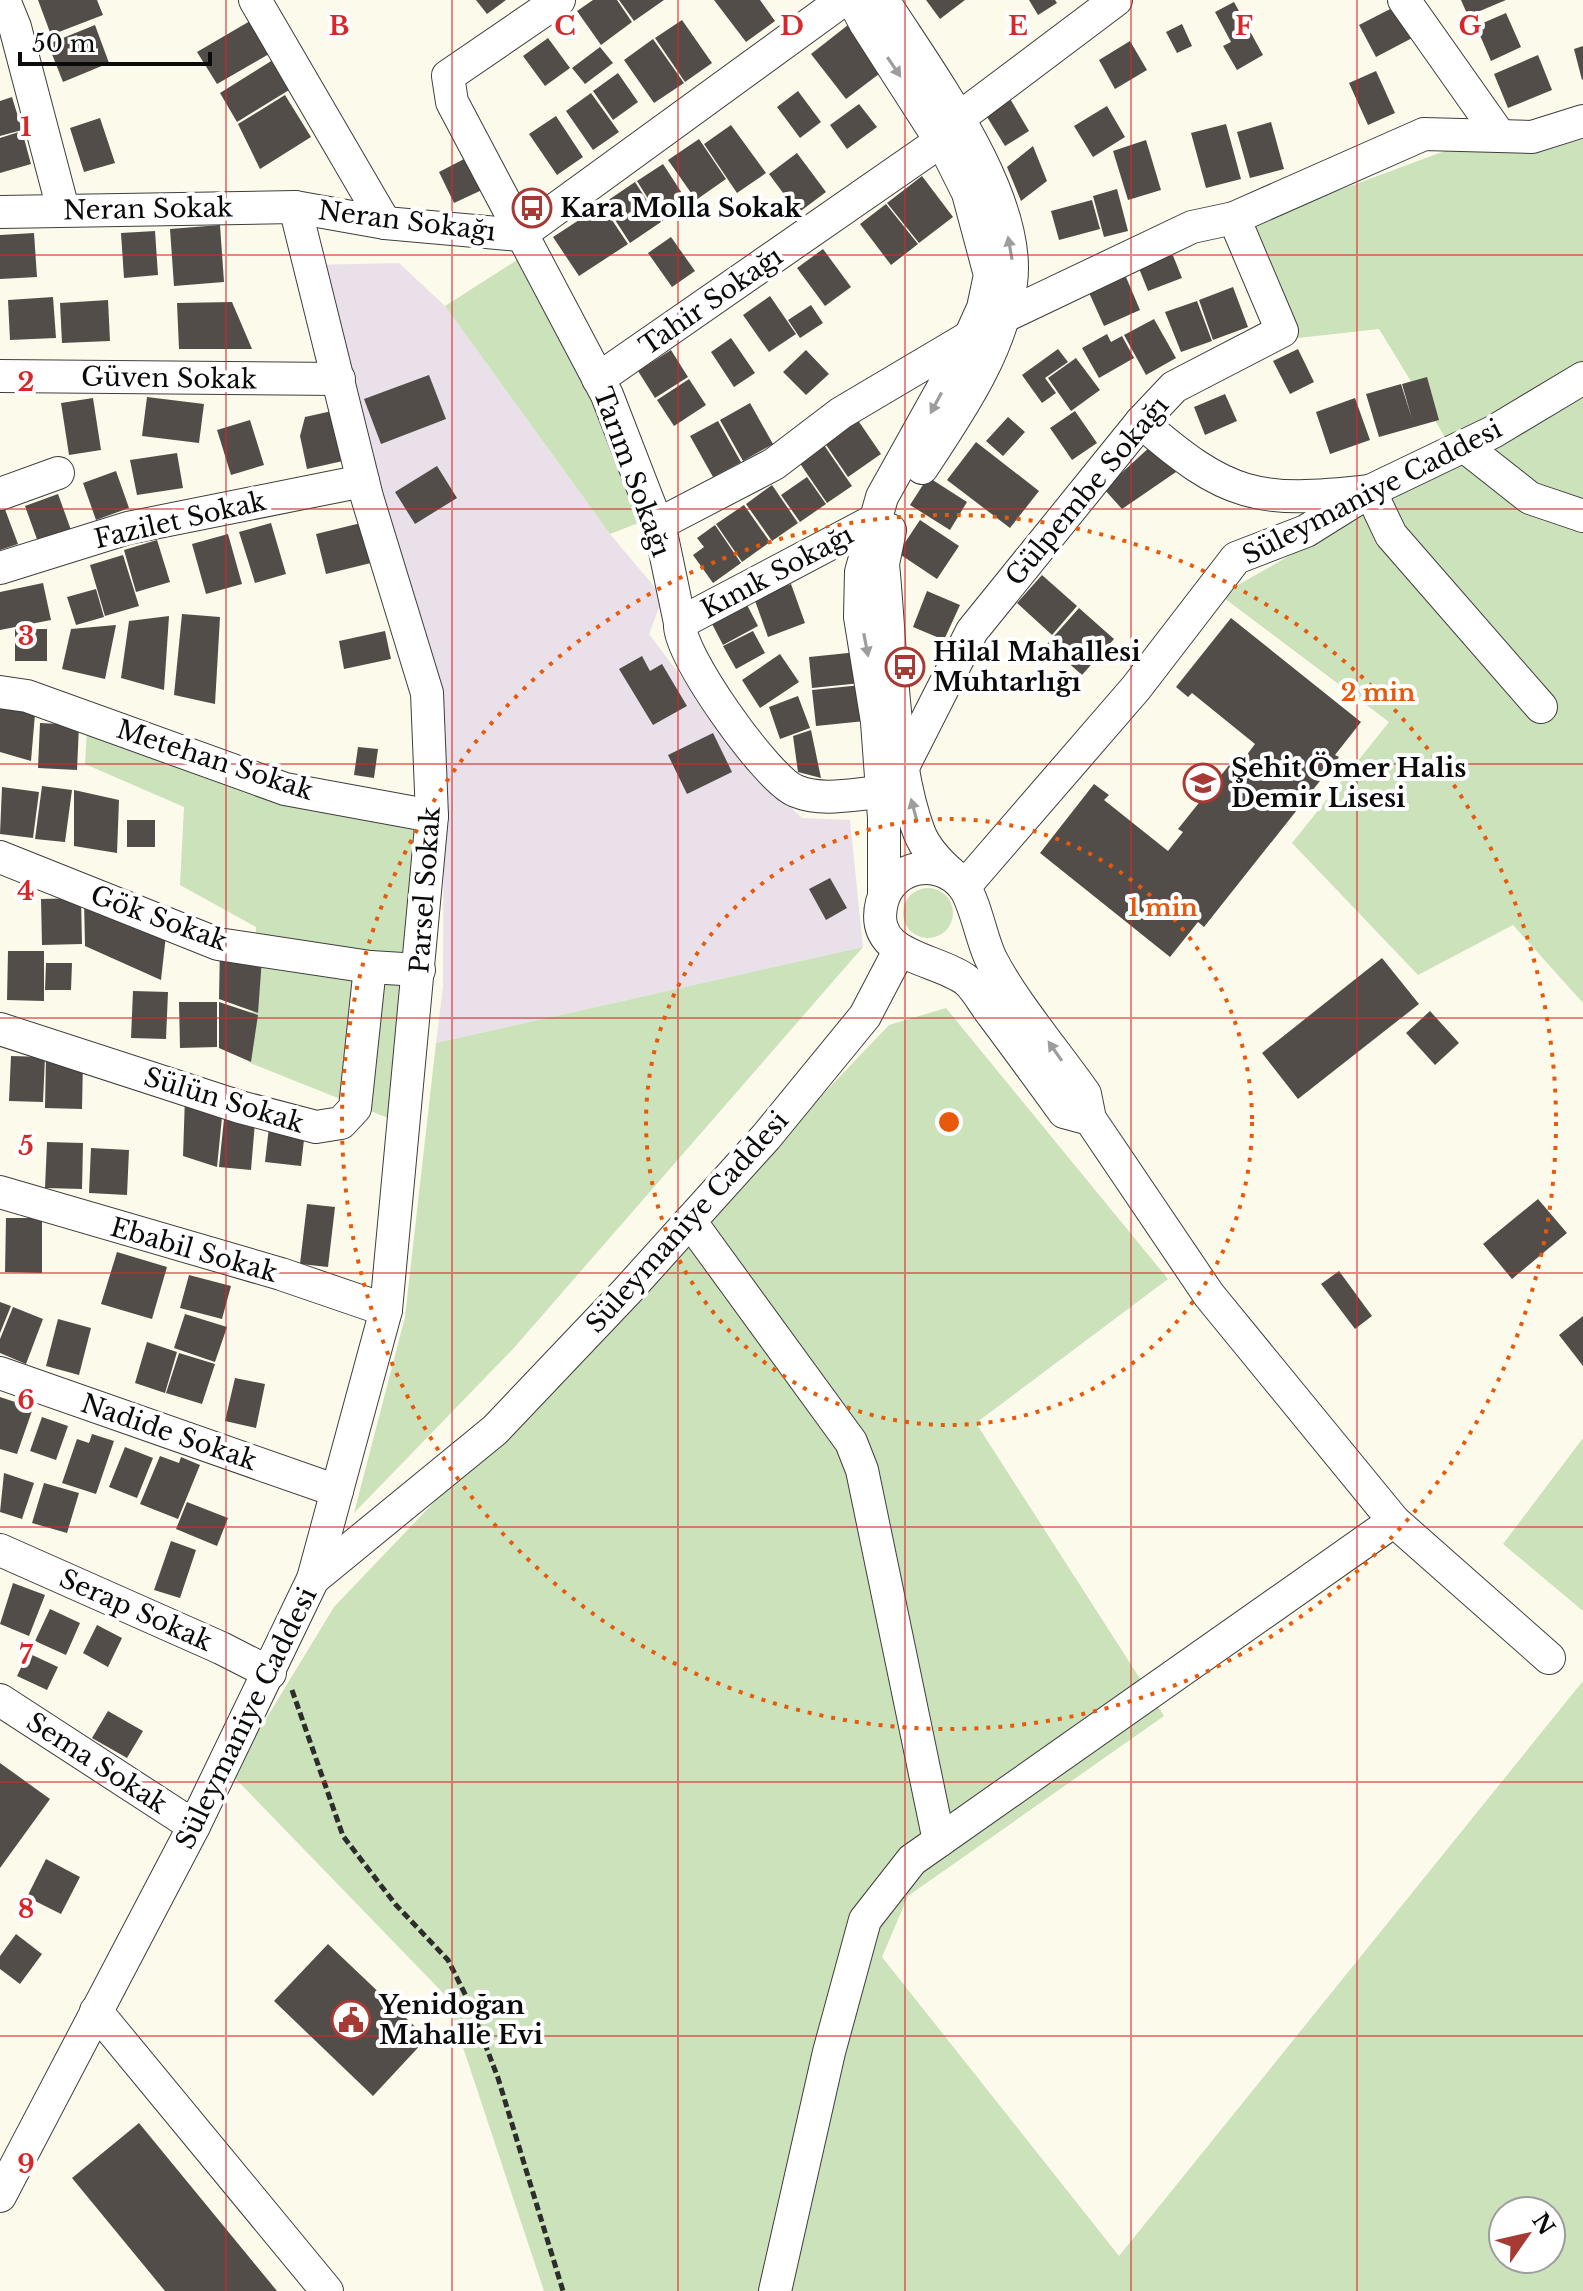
<svg xmlns="http://www.w3.org/2000/svg" width="1583" height="2291" viewBox="0 0 1583 2291" font-family="'Libre Baskerville',serif">
	<style>
		.industrial { fill: #e9e0e9 }
		.green { fill: #cbe2ba; fill-rule: evenodd }
		.building { fill: #524d49 }
		.lines { fill: none; stroke-linecap: round; stroke-linejoin: round }
		.minor-casing { stroke: #3e3e3e; stroke-width: 34 }
		.path { stroke: #2d2d2d; stroke-width: 5; stroke-dasharray: 8 4; stroke-linecap: butt }
		.minor { stroke: #fff; stroke-width: 32 }
		.oneway { fill: #9d9d9d }
		.grid { fill: none; stroke: #d62828; stroke-width: 2; stroke-opacity: 0.55 }
		.ring { fill: none; stroke: #e8590c; stroke-width: 4; stroke-dasharray: 4 8 }
		.labels { text-anchor: middle; stroke-width: 8; stroke-linejoin: round; paint-order: stroke }
		.poi-label { font-size: 26px; font-weight: bold; fill: #0b0b0b; stroke: #fff; text-anchor: start }
		.street-label { font-size: 26px; fill: #0b0b0b; stroke: #fff }
		.grid-label { font-size: 26px; text-anchor: middle; font-weight: bold; fill: #d62828; stroke: #fff; stroke-width: 8; stroke-linejoin: round; paint-order: stroke }
		.centre { fill: #e8590c; stroke: #fff; stroke-width: 4 }
		.ring-label { font-size: 24px; text-anchor: middle; font-weight: bold; fill: #e8590c; stroke: #fff; stroke-width: 8; stroke-linejoin: round; paint-order: stroke }
	</style>
	<rect width="100%" height="100%" fill="#fcfbeb"/>
	<polygon class="industrial" points="399,263 445,306 610,534 663,597 649,634 750,768 802,818 850,820 863,947 436,1043 443,987 444,704 312,265"/>
	<g class="green">
		<polygon points="1583,139 1583,1003 1513,925 1418,975 1292,843 1389,722 1220,595 1459,460 1379,329 1298,338 1251,223 1458,146 1541,152"/>
		<polygon points="517,260 667,512 610,534 445,306"/>
		<polygon points="87,729 415,827 388,1118 250,1063 256,927 180,885 184,807 85,764"/>
		<circle cx="928" cy="913" r="25"/>
		<polygon points="863,947 513,1349 354,1513 405,1317 436,1043"/>
		<path d="M946,1008L1168,1279L976,1423L1164,1716L908,1896L882,1957L1119,2256L1583,1681V2291H544L446,1996L232,1775L334,1607L889,1025ZM1503,2211H1551V2259H1503Z"/>
		<polygon points="1583,1438 1583,1611 1503,1544"/>
	</g>
	<g class="building">
		<polygon points="38,0 97,0 103,15 51,35"/>
		<polygon points="476,0 506,0 487,14"/>
		<polygon points="593,0 617,0 632,22 601,45 577,11"/>
		<polygon points="619,0 664,0 634,21"/>
		<polygon points="714,0 760,0 775,21 746,42"/>
		<polygon points="926,0 965,0 940,19"/>
		<polygon points="1029,0 1055,0 1057,3 1038,15"/>
		<polygon points="1461,0 1506,0 1468,16"/>
		<polygon points="1234,2 1263,55 1237,70 1223,46 1231,42 1215,12"/>
		<polygon points="1400,4 1416,36 1376,57 1359,25"/>
		<polygon points="1506,13 1521,47 1491,61 1476,26"/>
		<polygon points="682,20 712,63 685,82 655,38"/>
		<polygon points="250,21 269,54 217,84 197,52"/>
		<polygon points="1182,24 1192,46 1177,53 1166,32"/>
		<polygon points="95,25 109,63 63,82 48,44"/>
		<polygon points="848,25 883,71 846,99 811,54"/>
		<polygon points="548,38 570,68 545,86 523,56"/>
		<polygon points="653,39 684,83 654,103 624,60"/>
		<polygon points="1130,41 1147,70 1115,89 1099,60"/>
		<polygon points="1583,46 1583,79 1582,80 1574,49"/>
		<polygon points="600,47 613,63 585,84 572,68"/>
		<polygon points="1538,55 1552,90 1508,108 1494,74"/>
		<polygon points="276,58 294,87 237,122 220,93"/>
		<polygon points="1376,71 1395,113 1368,125 1349,83"/>
		<polygon points="618,73 638,102 613,120 593,91"/>
		<polygon points="798,91 821,122 800,138 777,107"/>
		<polygon points="591,93 619,132 593,150 566,111"/>
		<polygon points="285,95 311,137 260,169 238,124"/>
		<polygon points="12,97 22,130 0,136 0,101"/>
		<polygon points="1009,97 1029,131 1005,146 984,112"/>
		<polygon points="859,104 877,127 847,149 830,125"/>
		<polygon points="1107,106 1125,137 1093,157 1074,126"/>
		<polygon points="556,116 583,157 557,175 529,134"/>
		<polygon points="100,118 115,163 84,172 70,128"/>
		<polygon points="1271,122 1284,169 1250,178 1237,132"/>
		<polygon points="1226,124 1241,179 1206,188 1191,133"/>
		<polygon points="731,125 766,173 737,193 704,144"/>
		<polygon points="22,131 31,164 0,173 0,138"/>
		<polygon points="699,139 726,179 696,200 668,160"/>
		<polygon points="1146,140 1161,190 1128,200 1113,151"/>
		<polygon points="1033,146 1047,181 1021,201 1007,167"/>
		<polygon points="797,153 826,192 798,213 769,174"/>
		<polygon points="466,158 482,190 454,203 439,172"/>
		<polygon points="663,164 689,204 662,221 637,181"/>
		<polygon points="922,176 953,217 919,243 887,203"/>
		<polygon points="635,182 661,222 630,243 604,203"/>
		<polygon points="1117,189 1128,231 1104,237 1093,196"/>
		<polygon points="1092,200 1100,229 1059,240 1051,211"/>
		<polygon points="886,204 918,244 891,265 860,224"/>
		<polygon points="602,205 628,244 579,276 553,237"/>
		<polygon points="220,225 224,282 174,286 170,229"/>
		<polygon points="155,231 158,275 124,278 121,233"/>
		<polygon points="34,233 37,277 0,279 0,235"/>
		<polygon points="671,237 695,271 672,287 648,253"/>
		<polygon points="823,249 851,287 825,306 797,268"/>
		<polygon points="1172,253 1182,278 1148,291 1138,266"/>
		<polygon points="1123,270 1140,310 1104,326 1086,286"/>
		<polygon points="1233,287 1248,327 1213,340 1199,300"/>
		<polygon points="770,296 796,334 769,352 743,315"/>
		<polygon points="53,297 56,338 10,340 8,300"/>
		<polygon points="108,300 110,341 62,343 60,303"/>
		<polygon points="1197,301 1212,341 1181,352 1165,312"/>
		<polygon points="232,302 252,349 179,349 177,303"/>
		<polygon points="811,305 823,323 800,338 788,320"/>
		<polygon points="1154,319 1176,358 1146,375 1124,335"/>
		<polygon points="1107,334 1111,342 1122,336 1134,358 1099,378 1082,348"/>
		<polygon points="731,338 755,373 734,387 711,352"/>
		<polygon points="1058,349 1068,362 1045,378 1056,393 1042,403 1022,375"/>
		<polygon points="1298,349 1314,382 1290,394 1273,361"/>
		<polygon points="671,350 688,377 655,398 638,371"/>
		<polygon points="806,350 829,374 806,395 783,372"/>
		<polygon points="1076,358 1100,390 1071,411 1048,378"/>
		<polygon points="429,375 446,419 381,444 364,399"/>
		<polygon points="1427,377 1439,420 1379,437 1366,394 1401,384 1412,419 1402,384"/>
		<polygon points="689,379 706,405 674,426 657,400"/>
		<polygon points="1225,394 1237,421 1205,435 1194,407"/>
		<polygon points="147,397 204,404 199,443 142,436"/>
		<polygon points="93,398 101,450 69,455 61,403"/>
		<polygon points="1355,398 1370,440 1330,454 1316,412"/>
		<polygon points="750,403 773,444 743,461 720,420"/>
		<polygon points="332,411 343,461 307,469 300,436 305,417"/>
		<polygon points="1075,411 1097,443 1072,460 1050,428"/>
		<polygon points="853,413 881,454 848,477 820,436"/>
		<polygon points="1008,417 1025,432 1003,456 986,441"/>
		<polygon points="250,420 264,465 231,475 217,430"/>
		<polygon points="718,421 741,462 713,477 690,436"/>
		<polygon points="976,442 1039,491 1010,528 947,480"/>
		<polygon points="824,445 852,486 827,503 799,462"/>
		<polygon points="1152,445 1176,472 1122,509 1104,489"/>
		<polygon points="177,453 183,488 137,495 130,460"/>
		<polygon points="437,466 457,498 415,524 395,492"/>
		<polygon points="116,471 129,508 96,520 83,483"/>
		<polygon points="807,477 826,504 800,522 781,495"/>
		<polygon points="928,477 967,502 950,530 910,505"/>
		<polygon points="772,485 798,523 772,541 746,504"/>
		<polygon points="58,494 71,530 38,542 25,506"/>
		<polygon points="3,504 18,544 0,550 0,505"/>
		<polygon points="744,505 770,542 742,562 716,524"/>
		<polygon points="920,520 959,546 937,579 898,553"/>
		<polygon points="271,523 286,574 255,583 239,532"/>
		<polygon points="361,523 371,563 326,574 316,534"/>
		<polygon points="715,525 741,563 713,583 693,555 704,547 697,538"/>
		<polygon points="228,534 242,584 206,594 192,544"/>
		<polygon points="157,540 170,582 136,592 124,550"/>
		<polygon points="123,555 139,606 105,616 90,565"/>
		<polygon points="1042,575 1077,606 1052,635 1017,603"/>
		<polygon points="43,583 51,620 0,630 0,592"/>
		<polygon points="791,584 805,623 768,637 754,598"/>
		<polygon points="96,589 104,617 76,625 67,597"/>
		<polygon points="927,591 960,605 944,640 913,627"/>
		<polygon points="745,601 758,626 723,645 710,620"/>
		<polygon points="1079,608 1114,639 1082,675 1047,644"/>
		<polygon points="182,614 220,617 215,704 174,695"/>
		<polygon points="169,616 164,690 121,678 129,621"/>
		<polygon points="1231,618 1361,722 1335,755 1339,757 1204,927 1198,922 1170,957 1040,853 1094,784 1109,795 1104,800 1168,851 1183,832 1178,829 1234,759 1240,764 1255,744 1192,693 1188,697 1176,687"/>
		<polygon points="116,625 105,679 62,669 71,629"/>
		<rect x="15" y="629" width="32" height="32"/>
		<polygon points="385,631 391,659 344,669 339,641"/>
		<polygon points="753,631 765,653 736,669 723,646"/>
		<polygon points="858,652 861,683 812,688 809,657"/>
		<polygon points="780,654 799,682 760,708 742,680"/>
		<polygon points="642,656 650,671 662,664 687,706 653,725 619,669"/>
		<polygon points="862,685 865,721 816,726 812,690"/>
		<polygon points="798,696 810,728 780,739 769,707"/>
		<polygon points="0,706 35,714 31,761 0,752"/>
		<polygon points="40,723 79,725 77,770 38,768"/>
		<polygon points="811,730 821,778 798,772 793,736"/>
		<polygon points="713,733 732,772 687,794 668,755"/>
		<polygon points="358,747 378,749 374,778 354,775"/>
		<polygon points="42,786 72,790 65,842 35,839"/>
		<polygon points="2,787 39,792 33,838 0,834"/>
		<polygon points="74,790 119,800 117,853 74,846"/>
		<rect x="127" y="820" width="28" height="27"/>
		<polygon points="830,878 847,908 826,920 809,889"/>
		<polygon points="81,898 82,944 42,945 41,899"/>
		<polygon points="84,899 166,935 161,980 85,946"/>
		<polygon points="220,945 262,958 258,1013 219,999"/>
		<polygon points="8,951 44,951 44,1001 7,1000"/>
		<polygon points="1382,958 1419,1004 1298,1099 1262,1053"/>
		<polygon points="46,963 72,963 71,990 45,990"/>
		<polygon points="133,991 168,992 166,1039 131,1038"/>
		<polygon points="179,1002 217,1002 217,1047 180,1048"/>
		<polygon points="219,1002 258,1015 251,1062 219,1048"/>
		<polygon points="1430,1011 1459,1043 1435,1065 1406,1033"/>
		<polygon points="11,1056 45,1057 43,1102 9,1101"/>
		<polygon points="46,1057 83,1059 82,1109 45,1108"/>
		<polygon points="185,1097 223,1107 217,1167 183,1156"/>
		<polygon points="224,1119 255,1122 251,1170 219,1167"/>
		<polygon points="269,1127 305,1131 301,1166 265,1162"/>
		<polygon points="47,1142 83,1143 82,1189 45,1188"/>
		<polygon points="91,1148 129,1150 127,1195 89,1193"/>
		<polygon points="1538,1199 1567,1233 1512,1279 1483,1244"/>
		<polygon points="307,1204 335,1207 328,1267 300,1264"/>
		<polygon points="6,1218 42,1218 42,1273 5,1272"/>
		<polygon points="117,1252 167,1267 152,1319 101,1304"/>
		<polygon points="1339,1271 1372,1316 1355,1329 1321,1284"/>
		<polygon points="189,1275 231,1286 222,1319 180,1308"/>
		<polygon points="0,1302 11,1306 0,1333"/>
		<polygon points="13,1307 43,1319 26,1364 0,1353 0,1339"/>
		<polygon points="185,1314 227,1327 215,1362 174,1348"/>
		<polygon points="1583,1316 1583,1366 1559,1335"/>
		<polygon points="58,1319 91,1328 79,1375 46,1366"/>
		<polygon points="147,1342 177,1352 165,1393 135,1383"/>
		<polygon points="179,1353 215,1364 202,1404 166,1393"/>
		<polygon points="235,1378 265,1384 256,1428 225,1421"/>
		<polygon points="0,1397 33,1408 17,1454 0,1449"/>
		<polygon points="42,1417 68,1426 56,1460 30,1451"/>
		<polygon points="92,1434 114,1441 96,1494 62,1483 77,1439 89,1443"/>
		<polygon points="125,1447 153,1458 137,1498 109,1487"/>
		<polygon points="160,1456 179,1463 181,1457 200,1465 178,1519 140,1504"/>
		<polygon points="4,1473 34,1483 22,1519 0,1512"/>
		<polygon points="44,1483 79,1493 67,1533 32,1523"/>
		<polygon points="187,1502 228,1518 217,1546 176,1529"/>
		<polygon points="171,1541 196,1550 180,1598 154,1590"/>
		<polygon points="13,1583 45,1595 29,1636 0,1624"/>
		<polygon points="50,1609 80,1623 66,1655 35,1641"/>
		<polygon points="97,1625 122,1638 108,1667 83,1653"/>
		<polygon points="28,1653 58,1667 47,1690 17,1676"/>
		<polygon points="108,1711 143,1731 127,1758 92,1738"/>
		<polygon points="0,1763 50,1799 0,1868"/>
		<polygon points="46,1859 80,1877 61,1914 27,1897"/>
		<polygon points="16,1934 42,1954 20,1984 0,1969 0,1956"/>
		<polygon points="328,1944 427,2038 373,2096 274,2001"/>
		<polygon points="139,2123 277,2291 165,2291 72,2178"/>
	</g>
	<g class="lines">
		<defs>
			<g id="minor">
				<polyline points="4,0 15,27 63,209"/>
				<polyline points="255,0 385,223"/>
				<path d="M559,0L448,76L452,102L607,395L662,537L680,623C676,651 767,780 796,791C822,802 855,794 882,792"/>
				<polyline points="853,0 865,23 946,149 968,193 990,275 983,308 965,348 882,497 861,572 860,617 877,722 884,818 884,894"/>
				<path d="M883,0C928,71 1023,197 1011,283C1001,352 959,412 922,468"/>
				<polyline points="1404,0 1500,136"/>
				<polyline points="959,118 1116,0"/>
				<polyline points="295,207 367,497 427,693 432,816 386,1310 313,1579"/>
				<polyline points="0,212 295,207 385,223 520,235"/>
				<polyline points="520,235 843,0"/>
				<polyline points="0,376 339,379"/>
				<polyline points="598,379 941,141"/>
				<path d="M1141,422C1227,497 1257,504 1370,491L1391,535L1541,707"/>
				<polyline points="1464,446 1530,498 1583,516"/>
				<polyline points="0,494 58,473"/>
				<polyline points="657,525 774,464 841,413 1003,317 1192,227 1234,218 1424,134 1532,137 1583,121"/>
				<path d="M890,530L883,564C891,643 892,760 919,832C926,850 939,863 953,875"/>
				<polyline points="0,568 128,528 363,481"/>
				<polyline points="680,623 873,521"/>
				<polyline points="0,692 27,696 285,789 432,816"/>
				<polyline points="904,765 972,631 1141,422 1174,387 1282,331 1234,218"/>
				<polyline points="0,857 218,944 370,967 419,970"/>
				<polyline points="964,887 1136,688 1236,558 1306,531 1370,491 1493,432 1583,378"/>
				<polyline points="0,1029 240,1107 316,1127 341,1123 355,1108 370,967"/>
				<path d="M1090,1119L1064,1112C1040,1079 1016,1046 992,1014C984,1004 976,988 966,980C935,957 868,958 882,902C892,865 939,856 963,886C975,900 981,939 991,959C1013,1002 1057,1054 1085,1094L1090,1119L1209,1295L1394,1521L1549,1658"/>
				<polyline points="0,1192 281,1274 386,1310"/>
				<polyline points="690,1221 851,1442 862,1470 939,1841"/>
				<polyline points="0,1373 337,1491"/>
				<polyline points="0,1550 221,1648 270,1673"/>
				<polyline points="0,1700 194,1826"/>
				<polyline points="96,2011 327,2291"/>
				<polyline points="0,2196 194,1826 313,1579 495,1430 627,1291 766,1137 865,1016 899,951"/>
				<polyline points="775,2291 829,2052 865,1920 912,1860 1394,1521"/>
			</g>
		</defs>
		<use href="#minor" class="minor-casing"/>
		<polyline class="path" points="292,1690 343,1836 396,1905 448,1960 469,2002 498,2078 563,2291"/>
		<use href="#minor" class="minor"/>
	</g>
	<defs><path id="oneway-solid" d="M-6-.8H1V-3.2L6.5 0L1 3.2V.8H-6Z" transform="scale(2)"/></defs>
	<g class="oneway">
		<use href="#oneway-solid" transform="translate(894 67) rotate(56)"/>
		<use href="#oneway-solid" transform="translate(1010 248) rotate(-100)"/>
		<use href="#oneway-solid" transform="translate(936 403) rotate(118)"/>
		<use href="#oneway-solid" transform="translate(866 645) rotate(79)"/>
		<use href="#oneway-solid" transform="translate(914 810) rotate(-105)"/>
		<use href="#oneway-solid" transform="translate(1055 1051) rotate(-125)"/>
	</g>
	<path class="grid" d="M226,0V2291M452,0V2291M678,0V2291M905,0V2291M1131,0V2291M1357,0V2291M0,255H1583M0,509H1583M0,764H1583M0,1018H1583M0,1273H1583M0,1527H1583M0,1782H1583M0,2036H1583"/>
	<g class="ring">
		<circle cx="949" cy="1122" r="303"/>
		<circle cx="949" cy="1122" r="607"/>
	</g>
	<defs>
		<symbol id="bus-ring" viewBox="-11 -11 22 22"><circle r="9.5" fill="#fff" stroke="#a83a35" stroke-width="1.5"/><path d="M-5-6H5V4H4V6H2V4H-2V6H-4V4H-5ZM-3.5-4V0h7V-4ZM-3.5 1.2v1.5H-2V1.2ZM2 1.2v1.5H3.5V1.2Z" fill="#a83a35"/></symbol>
		<symbol id="school-ring" viewBox="-11 -11 22 22"><circle r="9.5" fill="#fff" stroke="#a83a35" stroke-width="1.5"/><path d="M0-5L7-2L0 1L-7-2ZM-4 1L0 2.5L4 1V4Q0 6-4 4Z" fill="#a83a35"/></symbol>
		<symbol id="civic-ring" viewBox="-11 -11 22 22"><circle r="9.5" fill="#fff" stroke="#a83a35" stroke-width="1.5"/><path d="M-.6-6.5H3V-4.5H.6V-3L4-1V1h2V6H-6V1h2V-1L-.6-3ZM-1.2 2.5V6h2.4V2.5Z" fill="#a83a35"/></symbol>
	</defs>
	<g fill-rule="evenodd">
		<use href="#bus-ring" x="510" y="186" width="44" height="44"/>
		<use href="#bus-ring" x="883" y="645" width="44" height="44"/>
		<use href="#school-ring" x="1181" y="761" width="44" height="44"/>
		<use href="#civic-ring" x="329" y="1998" width="44" height="44"/>
	</g>
	<g class="labels">
		<g class="poi-label">
			<text x="560" y="217">Kara Molla Sokak</text>
			<text x="933" y="661">Hilal Mahallesi<tspan x="933" dy="30">Muhtarlığı</tspan></text>
			<text x="1231" y="777">Şehit Ömer Halis<tspan x="1231" dy="30">Demir Lisesi</tspan></text>
			<text x="379" y="2014">Yenidoğan<tspan x="379" dy="30">Mahalle Evi</tspan></text>
		</g>
		<g class="street-label">
			<text transform="translate(148 209) rotate(-1)" y="9">Neran Sokak</text>
			<text transform="translate(407 221) rotate(7)" y="9">Neran Sokağı</text>
			<text transform="translate(711 301) rotate(-35)" y="9">Tahir Sokağı</text>
			<text transform="translate(169 378) rotate(1)" y="9">Güven Sokak</text>
			<text transform="translate(632 472) rotate(70)" y="9">Tarım Sokağı</text>
			<text transform="translate(1087 491) rotate(-50)" y="9">Gülpembe Sokağı</text>
			<text transform="translate(1372 492) rotate(-27)" y="9">Süleymaniye Caddesi</text>
			<text transform="translate(180 520) rotate(-13)" y="9">Fazilet Sokak</text>
			<text transform="translate(777 572) rotate(-28)" y="9">Kınık Sokağı</text>
			<text transform="translate(215 760) rotate(18)" y="9">Metehan Sokak</text>
			<text transform="translate(425 890) rotate(-86)" y="9">Parsel Sokak</text>
			<text transform="translate(159 918) rotate(20)" y="9">Gök Sokak</text>
			<text transform="translate(224 1100) rotate(17)" y="9">Sülün Sokak</text>
			<text transform="translate(687 1222) rotate(-48)" y="9">Süleymaniye Caddesi</text>
			<text transform="translate(194 1250) rotate(16)" y="9">Ebabil Sokak</text>
			<text transform="translate(169 1432) rotate(19)" y="9">Nadide Sokak</text>
			<text transform="translate(136 1610) rotate(24)" y="9">Serap Sokak</text>
			<text transform="translate(246 1718) rotate(-64)" y="9">Süleymaniye Caddesi</text>
			<text transform="translate(97 1763) rotate(33)" y="9">Sema Sokak</text>
		</g>
	</g>
	<g class="grid-label">
		<text x="339" y="35">B</text>
		<text x="565" y="35">C</text>
		<text x="792" y="35">D</text>
		<text x="1018" y="35">E</text>
		<text x="1244" y="35">F</text>
		<text x="1470" y="35">G</text>
		<text x="26" y="136">1</text>
		<text x="26" y="391">2</text>
		<text x="26" y="645">3</text>
		<text x="26" y="900">4</text>
		<text x="26" y="1155">5</text>
		<text x="26" y="1409">6</text>
		<text x="26" y="1664">7</text>
		<text x="26" y="1918">8</text>
		<text x="26" y="2173">9</text>
	</g>
	<circle cx="949" cy="1122" r="12" class="centre"/>
	<g class="ring-label">
		<text x="1378" y="701">2 min</text>
		<text x="1163" y="916">1 min</text>
	</g>
	<g transform="translate(1527 2235) rotate(56)"><circle r="38" fill="#ffffff" stroke="#9d9d9d" stroke-width="2"/>
	<path d="M0-6L14 30L0 20L-14 30Z" fill="#a83a35"/>
	<text y="-12" font-size="22" font-weight="bold" text-anchor="middle" fill="#0b0b0b">N</text>
	</g>
	<path d="M20 52v12h190v-12" fill="none" stroke="#0b0b0b" stroke-width="4"/>
	<text x="32" y="52" font-size="24" fill="#0b0b0b" stroke="#ffffff" stroke-width="6" paint-order="stroke">50 m</text>
</svg>
